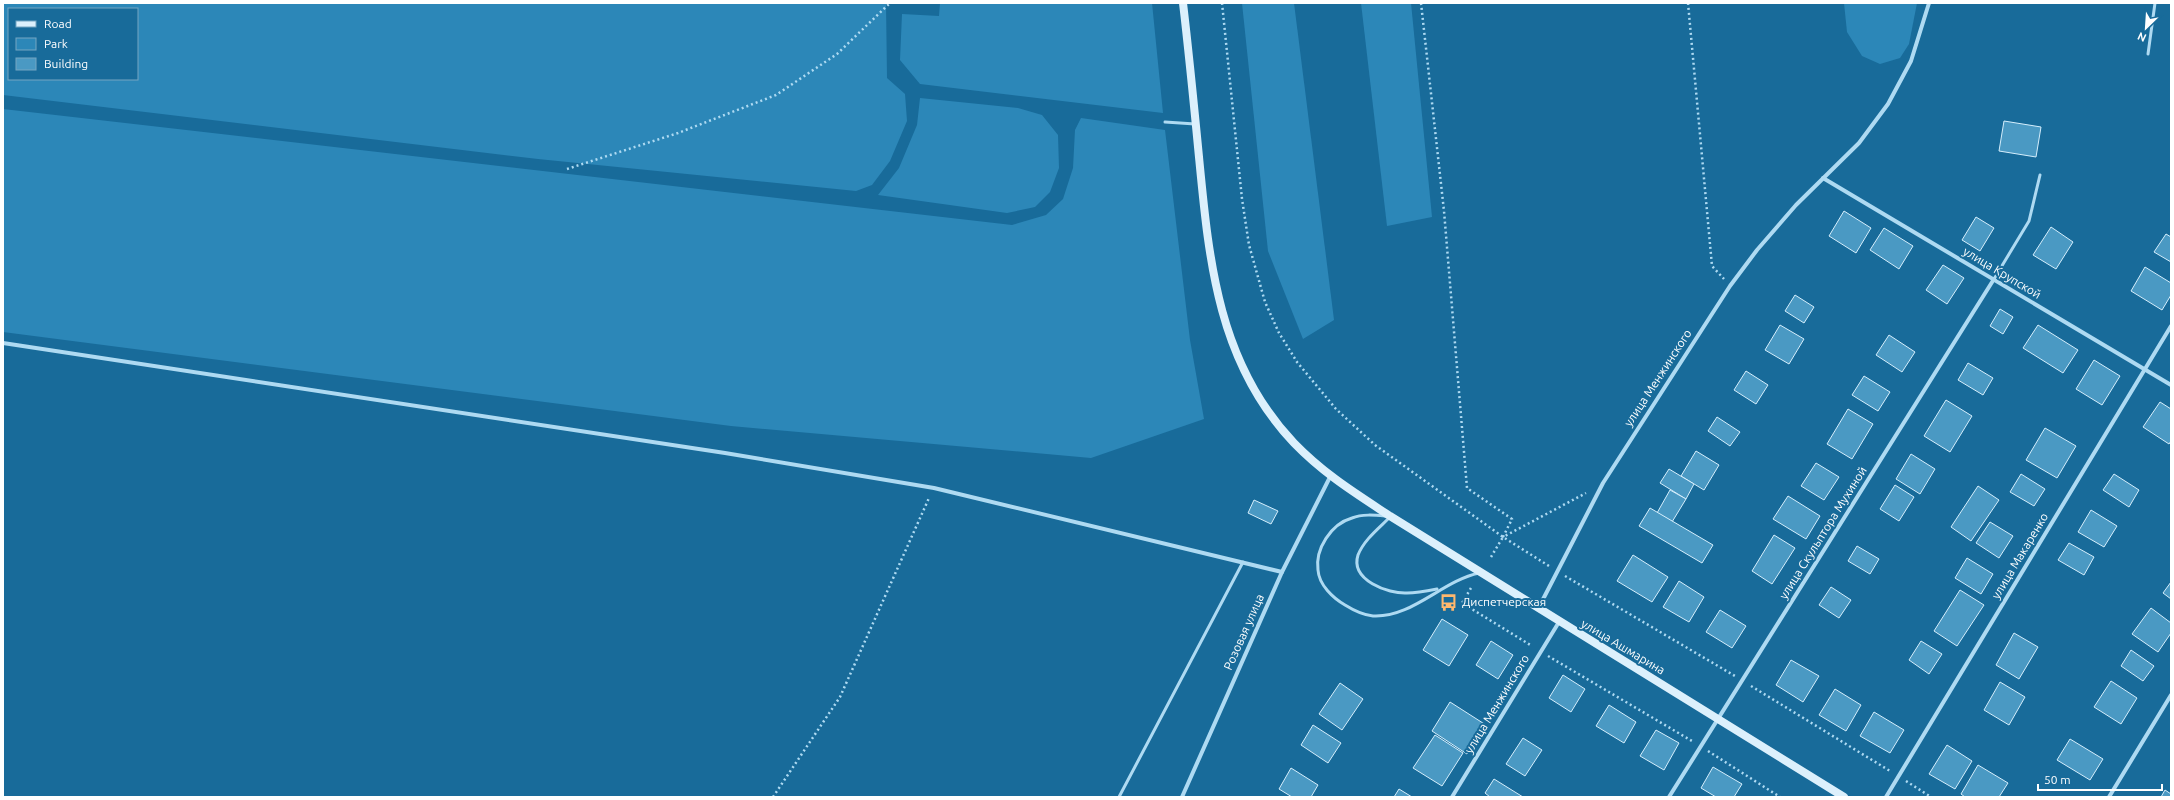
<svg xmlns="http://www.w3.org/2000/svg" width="2174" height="800" viewBox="0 0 2174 800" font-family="Ubuntu,sans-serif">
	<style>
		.green { fill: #2c87b8; fill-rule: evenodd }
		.building { fill: #4a99c3; stroke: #d5eefc }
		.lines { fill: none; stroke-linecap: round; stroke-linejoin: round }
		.path { stroke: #aedaf2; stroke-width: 2.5; stroke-dasharray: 2 3; stroke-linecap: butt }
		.lane { stroke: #aedaf2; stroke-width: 3 }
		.street { stroke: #aedaf2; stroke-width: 4 }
		.secondary { stroke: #dcf0fc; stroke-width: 8 }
		.labels { text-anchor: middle; stroke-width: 4; stroke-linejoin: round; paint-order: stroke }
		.street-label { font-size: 12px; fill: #fff; stroke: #186b9a }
		.poi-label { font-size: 12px; fill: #fff; stroke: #186b9a; text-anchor: start }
	</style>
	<rect width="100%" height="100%" fill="#186b9a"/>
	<g class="green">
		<path d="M3,3H886L887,78L905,94L907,121L890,161L872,185L856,191L538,159L3,95ZM9,9H137V79H9Z"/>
		<polygon points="940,3 1152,3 1163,113 920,84 900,60 902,14 939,16"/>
		<polygon points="1242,3 1294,3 1334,320 1303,339 1268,251"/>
		<polygon points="1361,3 1411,3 1432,217 1387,226"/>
		<polygon points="1844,3 1917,3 1909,44 1900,58 1880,64 1862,56 1847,32"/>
		<polygon points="920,98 1018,108 1042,115 1058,135 1059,168 1050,192 1035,207 1007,213 878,195 899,168 917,125"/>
		<polygon points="3,109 1012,225 1046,215 1063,199 1073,168 1075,130 1081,118 1165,130 1190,340 1204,419 1091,458 731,426 3,332"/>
	</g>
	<g class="building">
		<polygon points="2004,121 2041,127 2036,157 1999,151"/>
		<polygon points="1844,211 1871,228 1856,253 1829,236"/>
		<polygon points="1976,217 1994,228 1980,251 1962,240"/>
		<polygon points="2051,227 2073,242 2056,269 2033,255"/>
		<polygon points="1884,228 1913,246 1899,269 1870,250"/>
		<polygon points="2166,234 2171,237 2171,262 2154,252"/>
		<polygon points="1943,265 1964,278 1947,304 1926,290"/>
		<polygon points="2145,267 2171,283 2171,295 2162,310 2131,291"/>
		<polygon points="1795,295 1814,307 1804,323 1785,311"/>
		<polygon points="2000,309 2013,317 2003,334 1990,326"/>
		<polygon points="1780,325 1804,339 1789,364 1765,350"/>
		<polygon points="2038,325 2078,350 2063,373 2023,348"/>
		<polygon points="1889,335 1915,352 1902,372 1876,355"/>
		<polygon points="2094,360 2120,376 2102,405 2076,389"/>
		<polygon points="1968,363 1993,378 1983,395 1958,380"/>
		<polygon points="1746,371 1768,385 1756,404 1734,390"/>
		<polygon points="1864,376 1890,392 1878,411 1852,395"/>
		<polygon points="1946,400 1972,416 1950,452 1924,436"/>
		<polygon points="2160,402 2171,409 2171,441 2169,444 2143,427"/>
		<polygon points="1848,409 1873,424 1852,459 1827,444"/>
		<polygon points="1717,417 1740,432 1730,446 1708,431"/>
		<polygon points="2045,428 2076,446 2057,478 2026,460"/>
		<polygon points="1696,451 1719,465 1704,490 1681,476"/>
		<polygon points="1911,454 1935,469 1920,494 1896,479"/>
		<polygon points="1816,463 1839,477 1824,500 1801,486"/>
		<polygon points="1669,469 1694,484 1686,499 1660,483"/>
		<polygon points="2021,474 2045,489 2034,506 2010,492"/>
		<polygon points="2114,474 2139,490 2129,507 2103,490"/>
		<polygon points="1895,485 1914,497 1899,521 1880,509"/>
		<polygon points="1978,486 1999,500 1971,541 1951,527"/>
		<polygon points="1670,490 1686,499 1672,522 1657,513"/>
		<polygon points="1788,496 1820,516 1806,539 1773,519"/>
		<polygon points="1254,500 1278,511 1271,524 1248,513"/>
		<polygon points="1650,508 1713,545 1702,563 1639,526"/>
		<polygon points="2091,510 2117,526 2104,547 2078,532"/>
		<polygon points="1990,522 2013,536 1999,558 1976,543"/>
		<polygon points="1774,535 1795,548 1772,584 1752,571"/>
		<polygon points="2069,543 2094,557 2084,575 2058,560"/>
		<polygon points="1857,546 1879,559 1870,574 1848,561"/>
		<polygon points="1633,555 1668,577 1652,602 1617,581"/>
		<polygon points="1967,558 1993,574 1981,594 1955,578"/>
		<polygon points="1679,581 1704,597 1689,622 1663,607"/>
		<polygon points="2171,582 2171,599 2163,593"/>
		<polygon points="1831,587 1851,600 1839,618 1819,605"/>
		<polygon points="1960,590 1984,605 1957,646 1934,631"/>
		<polygon points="2151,608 2171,623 2171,633 2158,652 2132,634"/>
		<polygon points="1720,610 1746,626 1732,648 1706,632"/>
		<polygon points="1442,619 1468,635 1449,666 1423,650"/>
		<polygon points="2014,633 2038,647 2019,679 1996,665"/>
		<polygon points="1491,641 1513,655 1498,679 1476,665"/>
		<polygon points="1921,641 1942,654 1929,674 1909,660"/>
		<polygon points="2131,650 2154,666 2143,681 2121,666"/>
		<polygon points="1791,660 1819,676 1803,702 1776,685"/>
		<polygon points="1563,675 1585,689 1571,712 1549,698"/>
		<polygon points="2111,681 2137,698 2121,724 2094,707"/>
		<polygon points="2000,682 2025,697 2009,725 1984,710"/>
		<polygon points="1340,683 1363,699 1342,730 1319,714"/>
		<polygon points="1835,689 1861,705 1846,731 1819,715"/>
		<polygon points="1450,702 1486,725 1467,754 1432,731"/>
		<polygon points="1609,705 1636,722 1624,743 1596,726"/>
		<polygon points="1874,712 1904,730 1890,753 1860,736"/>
		<polygon points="1313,725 1341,743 1328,763 1301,745"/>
		<polygon points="1656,730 1679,743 1664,770 1640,756"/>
		<polygon points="1435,735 1463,753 1442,786 1413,768"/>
		<polygon points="1523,738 1542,750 1525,776 1506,764"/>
		<polygon points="2070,739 2103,759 2090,780 2057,760"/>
		<polygon points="1947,745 1972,761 1955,789 1929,774"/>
		<polygon points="1978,765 2008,783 1999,797 1965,797 1961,794"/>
		<polygon points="1713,767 1742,784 1734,797 1716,797 1701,788"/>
		<polygon points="1291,768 1318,785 1311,797 1292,797 1279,789"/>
		<polygon points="1494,779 1523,797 1490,797 1485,793"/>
		<polygon points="1399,789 1412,797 1394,797"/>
		<polygon points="2165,790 2171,794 2171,797 2161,797"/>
	</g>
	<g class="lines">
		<g class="path">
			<polyline points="1222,3 1242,199 1249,245 1265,302 1279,333 1297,362 1336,409 1375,445 1503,537 1549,566"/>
			<polyline points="1421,3 1444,211 1467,488 1512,519 1503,537 1586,493"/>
			<polyline points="1688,3 1712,266 1724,279"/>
			<polyline points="567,169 678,133 776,95 837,54 890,3"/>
			<polyline points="1491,557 1503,537"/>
			<polyline points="1565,576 1735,676"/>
			<polyline points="1471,588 1462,603 1532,646"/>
			<polyline points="1548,656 1692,741"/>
			<polyline points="1751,686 1890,771"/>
			<polyline points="1708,751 1780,797"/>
			<polyline points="1906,781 1931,797"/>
			<polyline points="773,797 840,697 929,498"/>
		</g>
		<g class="lane">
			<polyline points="2148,54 2155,3"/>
			<polyline points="1165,122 1195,124"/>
			<polyline points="1994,279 2029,221 2040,175"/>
			<path d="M1385,516C1374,515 1362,514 1352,518C1331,524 1315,549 1318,570C1319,585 1333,598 1345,605C1353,610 1363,615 1373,616C1412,618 1442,581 1479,573"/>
			<path d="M1389,518C1378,529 1364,540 1358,555C1350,580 1388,594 1407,593C1417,593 1427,591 1437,589"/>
			<polyline points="1119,797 1243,562"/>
		</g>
		<g class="street">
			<polyline points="1823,178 2171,385"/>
			<polyline points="3,343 725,453 934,488 1282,572"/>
			<polyline points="1538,609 1603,483 1730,286 1757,250 1796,205 1859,143 1888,104 1911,61 1929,3"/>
			<polyline points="1182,797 1282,572 1330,477"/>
			<polyline points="1452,797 1559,622"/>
			<polyline points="1669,797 1994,279"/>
			<polyline points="1886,797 2171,326"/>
			<polyline points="2109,797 2171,695"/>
		</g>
		<path class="secondary" d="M1183,3C1189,54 1194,105 1199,157C1209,261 1218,363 1294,443C1324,474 1355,493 1390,516L1844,797"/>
	</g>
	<defs>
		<symbol id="bus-bare" viewBox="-9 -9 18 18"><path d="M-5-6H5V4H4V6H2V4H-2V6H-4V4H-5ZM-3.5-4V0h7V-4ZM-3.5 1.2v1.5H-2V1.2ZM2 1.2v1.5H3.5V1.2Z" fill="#ffb86e" stroke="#186b9a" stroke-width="2.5" paint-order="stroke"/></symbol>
	</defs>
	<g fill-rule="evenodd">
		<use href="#bus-bare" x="1436" y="590" width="25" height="25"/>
	</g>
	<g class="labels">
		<g class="street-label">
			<text transform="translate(2002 273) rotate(31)" y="4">улица Крупской</text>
			<text transform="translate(1658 378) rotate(-57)" y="4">улица Менжинского</text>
			<text transform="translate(1823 533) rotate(-58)" y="4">улица Скульптора Мухиной</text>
			<text transform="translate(2020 556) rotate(-59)" y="4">улица Макаренко</text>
			<text transform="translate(1244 632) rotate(-66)" y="4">Розовая улица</text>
			<text transform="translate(1623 647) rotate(31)" y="4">улица Ашмарина</text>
			<text transform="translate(1497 704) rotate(-59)" y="4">улица Менжинского</text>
		</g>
		<g class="poi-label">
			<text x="1462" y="606">Диспетчерская</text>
		</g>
	</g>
	<rect width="2174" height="800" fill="none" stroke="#ffffff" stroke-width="8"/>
	<rect x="8" y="8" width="130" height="72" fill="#186b9a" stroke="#74a6c2"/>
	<rect x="16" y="21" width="20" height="6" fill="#dcf0fc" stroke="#74a6c2"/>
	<text x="44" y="28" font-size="12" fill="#ffffff">Road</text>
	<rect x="16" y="38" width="20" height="12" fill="#2c87b8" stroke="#74a6c2"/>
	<text x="44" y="48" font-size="12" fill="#ffffff">Park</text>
	<rect x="16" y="58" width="20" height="12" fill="#4a99c3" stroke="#74a6c2"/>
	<text x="44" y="68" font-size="12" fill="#ffffff">Building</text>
	<g transform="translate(2146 28) rotate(205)" stroke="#186b9a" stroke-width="3" paint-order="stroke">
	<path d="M0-3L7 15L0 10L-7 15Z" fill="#ffffff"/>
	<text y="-6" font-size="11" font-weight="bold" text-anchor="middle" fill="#ffffff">N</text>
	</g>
	<path d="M2038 784v6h124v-6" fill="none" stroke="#ffffff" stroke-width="2"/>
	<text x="2044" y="784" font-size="12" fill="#ffffff" stroke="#186b9a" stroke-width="3" paint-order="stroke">50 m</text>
</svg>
